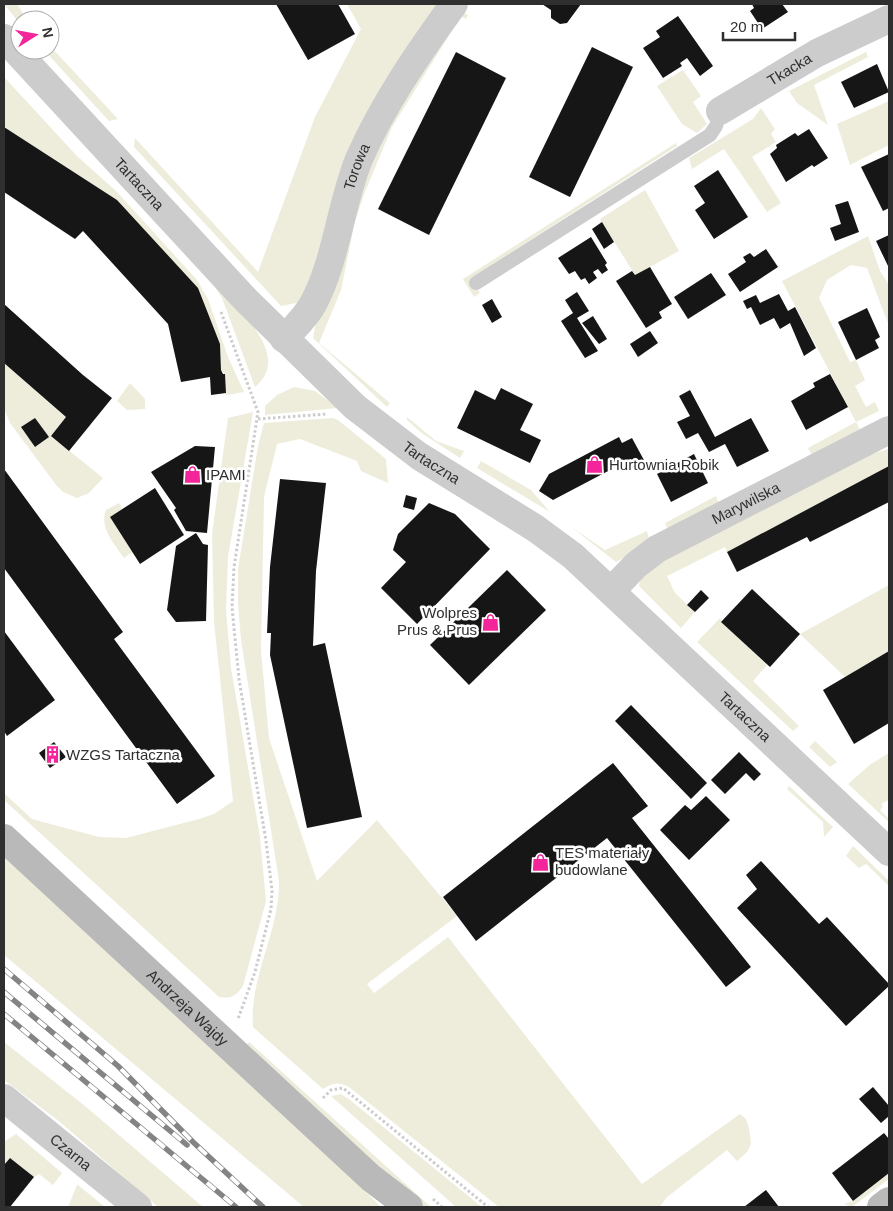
<svg xmlns="http://www.w3.org/2000/svg" width="893" height="1211" viewBox="0 0 893 1211" font-family="Arial,sans-serif">
	<style>
		.green { fill: #eeeddc }
		.building { fill: #161616 }
		.lines { fill: none; stroke-linecap: round; stroke-linejoin: round }
		.path { stroke: #ccc; stroke-width: 3; stroke-dasharray: 2.5 2.5; stroke-linecap: butt }
		.service { stroke: #ccc; stroke-width: 14 }
		.minor { stroke: #ccc; stroke-width: 28 }
		.tertiary { stroke: #ccc; stroke-width: 28 }
		.secondary { stroke: #b9b9b9; stroke-width: 28 }
		.rail-casing { stroke: #848484; stroke-width: 5.5 }
		.rail { stroke: #fff; stroke-width: 4; stroke-dasharray: 11; stroke-linecap: butt }
		.labels { text-anchor: middle; stroke-width: 5; stroke-linejoin: round; paint-order: stroke }
		.street-label { font-size: 15px; fill: #2f2f2f; stroke: #fff }
		.poi-label { font-size: 15px; fill: #2f2f2f; stroke: #fff; text-anchor: start }
	</style>
	<rect width="100%" height="100%" fill="#fff"/>
	<g class="green">
		<polygon points="4,4 17,4 27,20 20,20 20,24"/>
		<polygon points="347,4 443,4 321,255 301,302 281,306 134,147 135,138 258,272 315,117 361,29"/>
		<polygon points="462,12 468,15 466,19 461,16 392,127 365,192 355,221 341,290 319,343 390,403 387,407 313,338 315,327 362,182 398,107"/>
		<polygon points="50,46 118,119 109,121 44,50 50,50"/>
		<polygon points="866,52 868,57 814,85 828,125 797,103 789,91"/>
		<polygon points="683,70 701,96 693,102 707,124 697,133 682,124 657,86"/>
		<polygon points="4,77 77,156 117,192 197,280 208,299 228,357 244,392 226,395 225,374 221,370 220,344 117,200 4,127"/>
		<polygon points="889,101 889,145 850,165 837,124"/>
		<polygon points="761,108 775,129 771,134 776,142 752,157 781,203 767,212 724,149 692,169 689,158 753,119"/>
		<polygon points="676,143 677,146 471,278 480,293 474,297 463,279"/>
		<polygon points="645,190 679,251 635,275 600,219"/>
		<polygon points="868,236 880,271 889,285 889,326 867,268 851,265 827,280 819,298 850,362 856,360 865,380 855,386 866,407 875,402 879,411 856,422 861,432 813,457 808,448 856,422 782,281"/>
		<path d="M212,282C233,305 295,354 255,387L222,298Z"/>
		<polygon points="4,363 66,417 51,436 103,478 89,493 77,498 63,492 57,486 10,423 4,408"/>
		<polygon points="130,383 145,399 145,409 127,410 117,401"/>
		<polygon points="294,387 315,391 338,408 265,415 265,406 277,395"/>
		<path d="M253,412L228,557L226,610L231,668L260,837L266,901L243,986C236,996 231,999 219,997L4,800V793L32,819L99,837L126,838L199,819L214,814L233,801L214,622L212,534L228,418Z"/>
		<polygon points="407,417 436,441 464,451 460,458 423,434 407,420"/>
		<path d="M333,418L338,420L386,459L388,483L361,471L357,461L300,439L277,444L264,497L261,651L269,738L317,881L377,820L457,916L367,984L374,993L448,937L642,1184L740,1114L746,1119L749,1128L751,1143L748,1151L737,1161L727,1150L666,1198L660,1207H499L349,1087C339,1081 332,1083 323,1089L253,1027C249,977 280,931 279,881L241,640L238,603V569L258,446L264,423Z"/>
		<polygon points="889,449 889,466 727,552 725,547 667,576 675,593 695,612 681,628 639,586 641,576 648,568 871,454"/>
		<polygon points="481,461 531,490 550,512 477,468"/>
		<polygon points="716,496 719,504 668,530 665,523"/>
		<path d="M119,503L122,509L110,517L132,552L124,558C114,543 99,528 106,510Z"/>
		<polygon points="570,526 605,550 647,531 650,543 616,562"/>
		<polygon points="889,585 889,651 845,677 800,634"/>
		<polygon points="720,618 722,622 767,665 753,681 799,726 793,731 697,642"/>
		<polygon points="815,741 837,762 830,767 809,747"/>
		<polygon points="889,753 889,800 881,804 883,807 880,810 889,819 889,822 848,784 871,764"/>
		<polygon points="789,786 833,827 824,837 823,822 787,789"/>
		<polygon points="853,846 889,881 889,886 866,864 859,868 846,856"/>
		<polygon points="4,856 340,1166 381,1207 304,1207 4,955"/>
		<polygon points="4,1042 85,1106 203,1207 158,1207 60,1122 4,1080"/>
		<polygon points="249,1042 431,1207 423,1207 411,1197 247,1044"/>
		<polygon points="341,1094 350,1100 482,1207 456,1207 331,1096"/>
		<polygon points="16,1134 62,1173 53,1185 39,1174 34,1177 10,1158 4,1165 4,1142"/>
		<polygon points="889,1173 889,1179 852,1207 844,1204 853,1201"/>
		<polygon points="77,1185 78,1185 105,1207 68,1207"/>
	</g>
	<g class="building">
		<polygon points="276,4 338,4 355,34 308,60"/>
		<polygon points="542,4 581,4 567,23 560,24 551,18 551,10"/>
		<polygon points="752,4 782,4 788,12 762,29 750,11 754,8"/>
		<polygon points="678,16 713,66 700,76 687,58 680,63 682,66 663,78 643,48 660,37 656,31"/>
		<polygon points="592,47 633,67 570,197 529,177"/>
		<polygon points="456,52 506,78 429,235 378,209"/>
		<polygon points="877,64 889,92 854,108 841,82"/>
		<polygon points="4,127 117,200 198,288 220,344 221,370 223,374 225,374 226,393 211,395 210,377 181,382 168,324 83,231 75,239 4,192"/>
		<polygon points="809,129 828,158 814,167 812,165 786,182 770,154 777,148 776,145 795,133 798,136"/>
		<polygon points="889,154 889,208 883,211 861,167"/>
		<polygon points="718,170 748,217 714,239 695,210 705,203 694,186"/>
		<polygon points="848,201 859,232 835,241 830,228 841,224 835,205"/>
		<polygon points="602,222 614,242 604,249 592,229"/>
		<polygon points="889,235 889,268 876,241"/>
		<polygon points="591,237 607,263 605,265 608,270 602,274 598,269 593,272 597,278 589,284 585,278 581,280 575,271 569,274 558,258"/>
		<polygon points="766,249 778,267 740,292 728,274 746,262 743,257 750,253 754,257"/>
		<polygon points="650,267 672,304 659,312 662,318 646,328 616,281 632,271 635,275"/>
		<polygon points="711,273 726,295 688,319 674,297"/>
		<polygon points="577,292 589,311 577,318 598,351 585,358 561,321 573,313 565,300"/>
		<polygon points="779,294 788,311 795,307 816,348 804,356 790,323 780,329 774,318 760,325 751,307 747,309 743,301 756,295 760,303"/>
		<polygon points="492,299 502,317 492,323 482,305"/>
		<polygon points="4,304 83,375 112,398 69,451 51,436 66,417 4,363"/>
		<polygon points="867,308 880,337 875,340 879,348 856,360 838,322"/>
		<polygon points="593,316 607,339 599,344 582,323"/>
		<polygon points="650,331 658,343 638,357 630,344"/>
		<polygon points="830,374 848,407 806,430 791,401 815,387 813,383"/>
		<polygon points="501,388 533,404 520,430 541,440 530,463 457,428 475,390 495,400"/>
		<polygon points="690,390 715,437 751,418 769,451 737,467 725,444 709,452 698,433 686,439 677,422 690,416 679,396"/>
		<polygon points="35,418 49,437 35,447 21,427"/>
		<polygon points="619,437 622,443 632,438 645,462 635,467 631,459 553,500 539,491 549,474"/>
		<polygon points="195,446 215,447 207,533 186,531 174,510 176,508 151,472"/>
		<polygon points="694,454 708,483 671,502 657,474"/>
		<polygon points="889,466 889,502 810,542 807,537 737,572 727,552"/>
		<polygon points="4,469 123,632 114,639 215,776 177,804 4,568"/>
		<polygon points="280,479 326,483 316,571 313,646 325,643 362,817 307,828 270,655 271,633 267,633 270,567"/>
		<polygon points="155,488 184,535 140,564 110,517"/>
		<polygon points="406,495 417,498 414,510 403,507"/>
		<polygon points="429,503 455,514 490,549 417,624 381,588 406,562 393,550 398,534"/>
		<polygon points="196,533 203,544 208,545 206,621 176,622 167,610 176,546"/>
		<polygon points="507,570 546,610 469,685 430,645"/>
		<polygon points="752,589 800,634 770,667 721,622"/>
		<polygon points="701,590 709,598 695,612 687,605"/>
		<polygon points="4,631 55,700 7,736 4,731"/>
		<polygon points="889,651 889,723 854,744 823,690"/>
		<polygon points="631,705 707,783 691,799 615,721"/>
		<polygon points="54,742 66,757 50,768 39,753"/>
		<polygon points="739,752 761,774 754,781 746,773 725,794 711,780"/>
		<polygon points="613,763 648,806 632,818 751,967 726,987 607,838 476,941 443,897"/>
		<polygon points="706,796 730,820 689,860 660,830 685,805 691,810"/>
		<polygon points="761,861 819,924 827,917 889,984 889,986 846,1026 737,908 757,889 746,875"/>
		<polygon points="873,1087 889,1106 889,1116 881,1123 859,1099"/>
		<polygon points="884,1133 889,1139 889,1173 853,1201 832,1173"/>
		<polygon points="10,1158 34,1177 10,1207 4,1207 4,1165"/>
		<polygon points="766,1190 779,1207 744,1207"/>
	</g>
	<g class="lines">
		<g class="path">
			<polyline points="221,312 258,412 234,567 232,607 239,679 266,841 272,891 271,909 255,972 238,1019"/>
			<polyline points="258,419 327,414"/>
			<polyline points="323,1098 331,1090 343,1088 488,1207"/>
			<polyline points="433,1199 442,1207"/>
		</g>
		<polyline class="service" points="476,283 710,135 716,126 720,111"/>
		<g class="minor">
			<path id="s1" d="M720,111L817,53L889,19"/>
			<path id="s2" d="M284,339C294,328 306,317 313,304C337,259 340,206 359,159C383,104 419,52 454,4"/>
			<path id="s3" d="M612,590L636,565L657,549L889,430"/>
			<path id="s4" d="M4,1098L138,1207"/>
		</g>
		<path class="tertiary" id="s5" d="M4,38L244,298L355,407L419,456L535,528L573,556L889,852"/>
		<g class="secondary">
			<path id="s6" d="M4,838L371,1178L409,1207"/>
			<polyline points="881,1207 889,1201"/>
		</g>
		<defs>
			<g id="rail">
				<polyline points="4,969 118,1066 193,1142 263,1207"/>
				<polyline points="4,992 187,1145"/>
				<polyline points="4,1014 236,1207"/>
			</g>
		</defs>
		<use href="#rail" class="rail-casing"/>
		<use href="#rail" class="rail"/>
	</g>
	<defs>
		<symbol id="shop-bare" viewBox="-9 -9 18 18"><path d="M-5-2.5h2.3a2.7 3.5 0 0 1 5.4 0H5L5.5 6h-11ZM-1.5-2.5h3a1.5 2.3 0 0 0-3 0Z" fill="#f4249a" stroke="#fff" stroke-width="2.5" paint-order="stroke"/></symbol>
		<symbol id="building-bare" viewBox="-9 -9 18 18"><path d="M-4-6H4V6H1V3H-1V6H-4ZM-2.5-4.3h1.7v1.8h-1.7ZM.8-4.3h1.7v1.8H.8ZM-2.5-1h1.7V.8h-1.7ZM.8-1h1.7V.8H.8Z" fill="#f4249a" stroke="#fff" stroke-width="2.5" paint-order="stroke"/></symbol>
	</defs>
	<g fill-rule="evenodd">
		<use href="#shop-bare" x="582" y="452" width="25" height="25"/>
		<use href="#shop-bare" x="180" y="462" width="25" height="25"/>
		<use href="#shop-bare" x="478" y="610" width="25" height="25"/>
		<use href="#building-bare" x="40" y="742" width="25" height="25"/>
		<use href="#shop-bare" x="528" y="850" width="25" height="25"/>
	</g>
	<g class="labels">
		<g class="street-label">
			<text dy="5" stroke="none"><textPath href="#s1" startOffset="81">Tkacka</textPath></text>
			<text dy="5" stroke="none"><textPath href="#s2" startOffset="190">Torowa</textPath></text>
			<text dy="5" stroke="none"><textPath href="#s5" startOffset="199">Tartaczna</textPath></text>
			<text dy="5" stroke="none"><textPath href="#s5" startOffset="604">Tartaczna</textPath></text>
			<text dy="5" stroke="none"><textPath href="#s3" startOffset="161">Marywilska</textPath></text>
			<text dy="5" stroke="none"><textPath href="#s5" startOffset="1009">Tartaczna</textPath></text>
			<text dy="5" stroke="none"><textPath href="#s6" startOffset="250">Andrzeja Wajdy</textPath></text>
			<text dy="5" stroke="none"><textPath href="#s4" startOffset="86">Czarna</textPath></text>
		</g>
		<g class="poi-label">
			<text x="609" y="470">Hurtownia Robik</text>
			<text x="206" y="480">IPAMI</text>
			<text x="477" y="618" text-anchor="end">Wolpres<tspan x="477" dy="17">Prus &amp; Prus</tspan></text>
			<text x="66" y="760">WZGS Tartaczna</text>
			<text x="555" y="858">TES materiały<tspan x="555" dy="17">budowlane</tspan></text>
		</g>
	</g>
	<rect width="893" height="1211" fill="none" stroke="#2f2f2f" stroke-width="10"/>
	<g transform="translate(35 35) rotate(79)"><circle r="24" fill="#ffffff" stroke="#acacac"/>
	<path d="M0-4L9 19L0 12L-9 19Z" fill="#f4249a"/>
	<text y="-8" font-size="14" font-weight="bold" text-anchor="middle" fill="#2f2f2f">N</text>
	</g>
	<path d="M723 32v8h72v-8" fill="none" stroke="#2f2f2f" stroke-width="2.5"/>
	<text x="730" y="32" font-size="15" fill="#2f2f2f" stroke="#ffffff" stroke-width="4" paint-order="stroke">20 m</text>
</svg>
